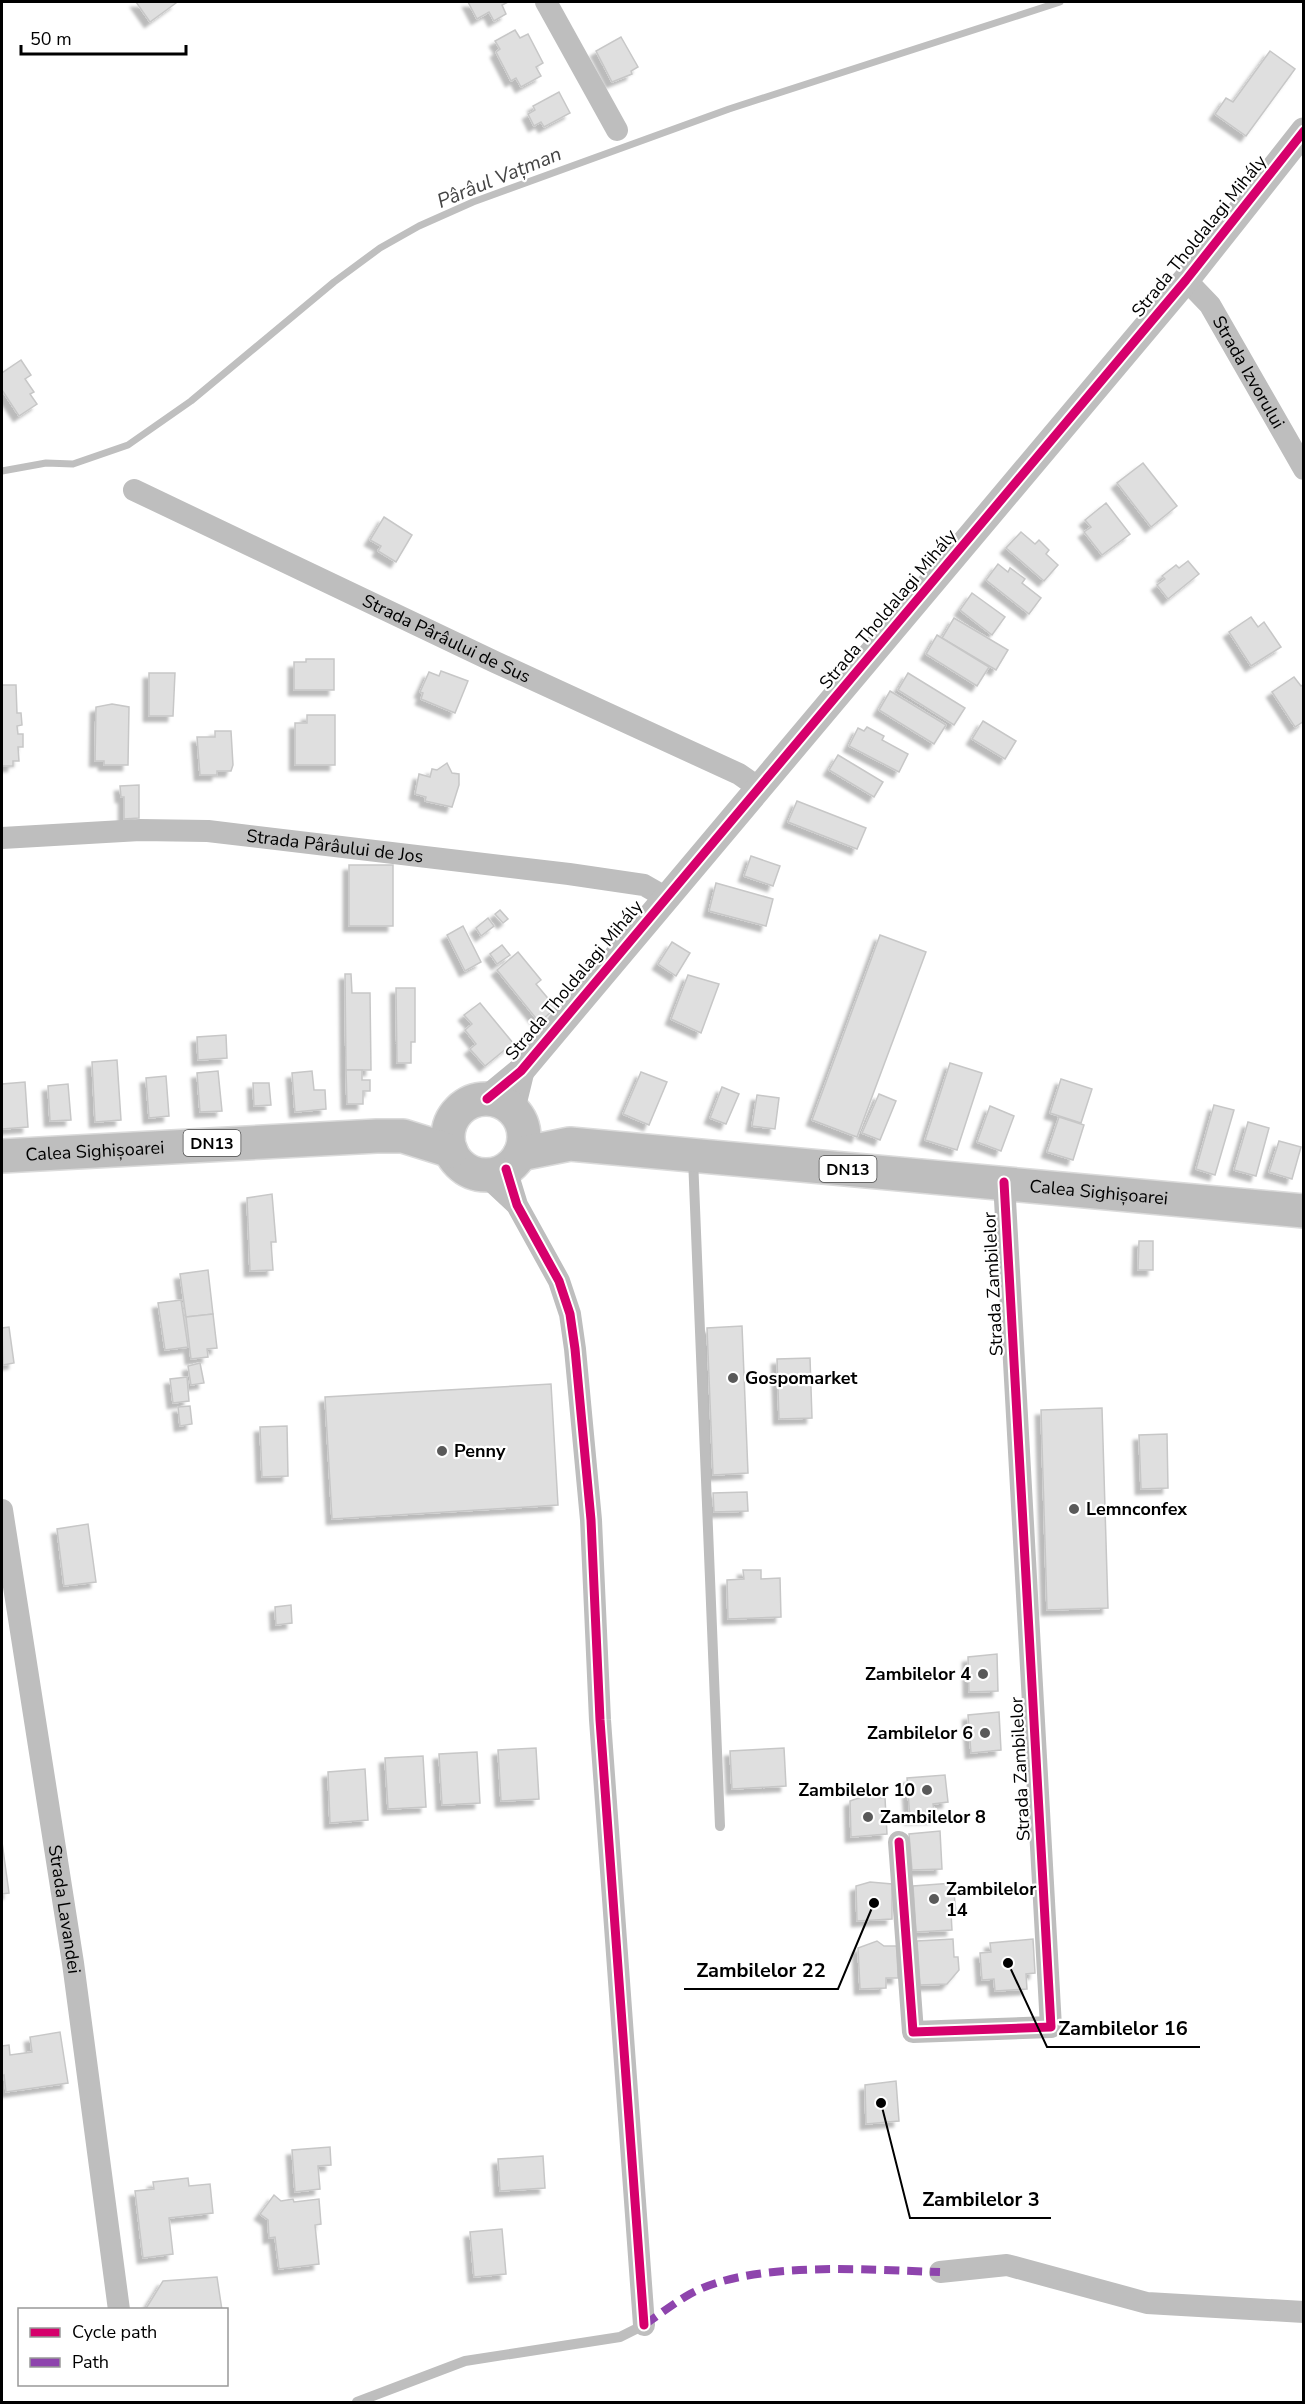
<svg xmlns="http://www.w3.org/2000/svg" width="1305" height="2404" viewBox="0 0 1305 2404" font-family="'Nunito Sans',sans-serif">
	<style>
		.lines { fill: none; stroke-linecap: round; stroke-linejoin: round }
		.stream { stroke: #bfbfbf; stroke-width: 7 }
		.building { fill: #dfdfdf; stroke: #c7c7c7; stroke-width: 1.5; filter: url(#shadow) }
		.trunk-casing { stroke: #dbdbdb; stroke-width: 36 }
		.service { stroke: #bebebe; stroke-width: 10 }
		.minor { stroke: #bebebe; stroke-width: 22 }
		.tertiary { stroke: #bebebe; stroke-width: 27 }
		.trunk { stroke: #bebebe; stroke-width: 33 }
		.quiet { stroke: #8e44ad; stroke-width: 8; stroke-dasharray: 15 8; stroke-linecap: butt }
		.cycleway-casing { stroke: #fff; stroke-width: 13 }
		.cycleway { stroke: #d6006c; stroke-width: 9 }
		.poi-dot { fill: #595959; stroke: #fff; stroke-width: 2 }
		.labels { text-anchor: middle; stroke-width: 4.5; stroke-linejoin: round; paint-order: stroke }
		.shield { fill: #fff; stroke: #4c4c4c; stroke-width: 1.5 }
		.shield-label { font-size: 16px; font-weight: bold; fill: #000 }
		.street-label { font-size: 18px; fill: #000; stroke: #fff }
		.poi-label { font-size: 18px; font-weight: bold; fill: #000; stroke: #fff; text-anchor: start }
		.water-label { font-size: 20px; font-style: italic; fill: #444; stroke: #fff }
		.leader { fill: none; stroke: #000; stroke-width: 2 }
		.callout-dot { fill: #000; stroke: #fff; stroke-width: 2 }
		.callout-label { font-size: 20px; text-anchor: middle; font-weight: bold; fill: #000; stroke: #fff; stroke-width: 4.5; stroke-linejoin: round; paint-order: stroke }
	</style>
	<defs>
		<filter id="shadow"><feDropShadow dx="-5.5" dy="5.5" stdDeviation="1.5" flood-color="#0004"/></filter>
	</defs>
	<rect width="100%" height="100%" fill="#fff"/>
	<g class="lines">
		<polyline class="stream" points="2,471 46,463 73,464 128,445 191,401 334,282 380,248 419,226 473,202 729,109 1060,2"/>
	</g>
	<g class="building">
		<polygon points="136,2 175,2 176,3 150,22"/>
		<polygon points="468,2 508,2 502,5 506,14 494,21 489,12 477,19"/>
		<polygon points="515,30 520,38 528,34 543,63 536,67 541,76 521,87 516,78 511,81 496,52 500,49 495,41"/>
		<polygon points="621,37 638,67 631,71 632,74 612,82 596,51"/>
		<polygon points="1270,51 1295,69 1246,136 1215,114 1226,98 1233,102"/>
		<polygon points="559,92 570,113 544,127 541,122 534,126 528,114 535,110 533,106"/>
		<polygon points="21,360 31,375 25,379 34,392 30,394 37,404 19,416 2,390 2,373"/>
		<polygon points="1143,463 1177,506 1151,527 1117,483"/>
		<polygon points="1106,503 1130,534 1102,555 1084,532 1091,527 1085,520"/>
		<polygon points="384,517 412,535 396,562 378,551 381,546 370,540"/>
		<polygon points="1021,532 1035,544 1039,540 1049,550 1046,554 1058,565 1044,581 1006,548"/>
		<polygon points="1188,561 1199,574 1168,599 1157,585 1165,579 1162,576 1176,565 1179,568"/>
		<polygon points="998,564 1008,572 1010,568 1025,579 1022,583 1041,598 1029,614 986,580"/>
		<polygon points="972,593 1005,617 992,635 960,610"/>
		<polygon points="1251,617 1258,627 1264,622 1281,647 1251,666 1229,632"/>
		<polygon points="954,618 1008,650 996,670 942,638"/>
		<polygon points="937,635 989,667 977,686 926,654"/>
		<polygon points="306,659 334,659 334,690 294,690 294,662 306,662"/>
		<polygon points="441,671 468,681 455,713 421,699 423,693 420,692 429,672 439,676"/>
		<polygon points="149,673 175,673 173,716 149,716"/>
		<polygon points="908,673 965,708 954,725 898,690"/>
		<polygon points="1294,677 1301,686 1304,684 1304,721 1295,727 1272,692"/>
		<polygon points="2,685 16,685 17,713 21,713 22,725 17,726 18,734 23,734 23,747 18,747 19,761 13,761 13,766 2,766"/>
		<polygon points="890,691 946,725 934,744 879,710"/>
		<polygon points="112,704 129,707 128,765 104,765 104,761 95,761 96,707"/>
		<polygon points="307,715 335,715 335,765 295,765 295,723 307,723"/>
		<polygon points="983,721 1016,741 1005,759 972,739"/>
		<polygon points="867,727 884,736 882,740 908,754 899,772 849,746 858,728 864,731"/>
		<polygon points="215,731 231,731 233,765 231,771 217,771 217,775 200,775 197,737 215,737"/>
		<polygon points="838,755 883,782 874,797 829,770"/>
		<polygon points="447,763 452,773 459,774 459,785 452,807 425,801 426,797 415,794 419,774 430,777 432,769 437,770"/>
		<polygon points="139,785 139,818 124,819 124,797 121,797 120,786"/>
		<polygon points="797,801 866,828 857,849 788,822"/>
		<polygon points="751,856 780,866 773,886 744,876"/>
		<rect x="349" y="865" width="44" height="61"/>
		<polygon points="716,883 773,899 766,926 709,911"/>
		<polygon points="500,910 508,919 503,923 495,914"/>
		<polygon points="488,918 494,926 481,936 476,928"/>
		<polygon points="463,926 481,962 465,971 447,935"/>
		<polygon points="880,935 926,952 857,1137 812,1120"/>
		<polygon points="672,942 690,953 676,976 658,964"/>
		<polygon points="502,945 510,955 497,964 490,954"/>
		<polygon points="518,952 541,980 536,984 556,1008 539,1022 497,970"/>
		<polygon points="345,974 351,974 352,993 370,993 371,1070 346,1070"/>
		<polygon points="688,975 719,984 701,1033 671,1019"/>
		<polygon points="396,988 415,988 415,1042 411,1042 411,1063 397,1063"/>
		<polygon points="480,1003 513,1043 485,1066 470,1049 476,1044 465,1030 472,1024 464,1015"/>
		<polygon points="226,1035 227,1058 198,1060 197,1037"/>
		<polygon points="117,1060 121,1120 95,1122 92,1062"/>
		<polygon points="950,1063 982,1073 957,1150 925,1140"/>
		<polygon points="346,1070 362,1070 362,1080 370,1080 370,1091 363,1091 363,1104 347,1104"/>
		<polygon points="218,1071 222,1111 200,1112 197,1073"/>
		<polygon points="312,1071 314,1090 325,1090 326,1109 295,1112 292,1073"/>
		<polygon points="641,1072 667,1082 649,1125 623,1114"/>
		<polygon points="166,1076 169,1116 149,1118 146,1078"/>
		<polygon points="1061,1079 1092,1089 1081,1123 1050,1113"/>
		<polygon points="25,1082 28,1127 2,1129 2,1084"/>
		<polygon points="253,1083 269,1083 271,1105 254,1106"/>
		<polygon points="68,1084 71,1120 50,1121 48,1086"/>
		<polygon points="722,1087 739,1094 726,1124 710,1118"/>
		<polygon points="879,1094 896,1101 880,1140 862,1133"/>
		<polygon points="757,1095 779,1098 775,1129 752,1126"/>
		<polygon points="1214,1105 1234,1110 1215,1175 1196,1169"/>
		<polygon points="990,1106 1014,1116 1001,1151 977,1142"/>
		<polygon points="1059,1117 1084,1125 1073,1160 1047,1152"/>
		<polygon points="1248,1122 1269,1128 1256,1176 1234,1170"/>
		<polygon points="1279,1141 1301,1147 1292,1179 1269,1172"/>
		<polygon points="272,1194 276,1242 271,1242 273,1270 250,1271 247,1198"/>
		<polygon points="1139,1241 1153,1241 1153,1270 1138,1270"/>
		<polygon points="208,1270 213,1314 186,1317 180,1274"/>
		<polygon points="181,1300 188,1347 165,1350 158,1303"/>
		<polygon points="213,1314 217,1348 207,1349 208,1357 191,1359 186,1317"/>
		<polygon points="742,1326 748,1473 713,1475 707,1328"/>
		<polygon points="9,1327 14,1363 3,1365 2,1328"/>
		<polygon points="810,1358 812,1418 779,1419 777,1359"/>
		<polygon points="200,1363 204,1383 191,1385 188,1366"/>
		<polygon points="187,1377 189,1401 173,1403 170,1379"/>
		<polygon points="551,1384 558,1505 332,1519 325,1397"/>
		<polygon points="190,1406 192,1424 180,1426 178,1407"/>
		<polygon points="1102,1408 1108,1608 1047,1610 1041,1410"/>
		<polygon points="287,1426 288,1476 262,1477 260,1427"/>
		<polygon points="1167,1434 1168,1488 1141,1489 1139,1435"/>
		<polygon points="747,1492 748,1511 714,1512 713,1493"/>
		<polygon points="88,1524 96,1582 64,1586 57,1529"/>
		<polygon points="743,1570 761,1570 761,1579 780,1578 781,1617 728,1619 727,1580 744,1579"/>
		<polygon points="291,1605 292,1623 276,1625 275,1607"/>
		<polygon points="997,1654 998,1691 969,1692 968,1657"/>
		<polygon points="999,1712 1001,1750 971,1753 968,1715"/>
		<polygon points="536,1748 539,1799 501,1801 498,1750"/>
		<polygon points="784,1748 786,1786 732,1789 730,1751"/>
		<polygon points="477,1752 480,1803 442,1805 439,1754"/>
		<polygon points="423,1756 426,1807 388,1809 385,1758"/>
		<polygon points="365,1769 368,1820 330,1823 328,1772"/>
		<polygon points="945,1775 948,1802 933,1804 935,1818 910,1819 907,1778"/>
		<polygon points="864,1796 885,1798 887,1834 851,1837 850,1801"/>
		<polygon points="940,1831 942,1869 912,1870 909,1834"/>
		<polygon points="2,1842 9,1893 2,1894"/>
		<polygon points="870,1882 892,1884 892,1919 857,1921 856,1886"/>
		<polygon points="953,1883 956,1913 951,1913 952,1930 916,1932 913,1886"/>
		<polygon points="953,1939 954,1957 958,1957 959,1970 947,1984 920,1985 917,1941"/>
		<polygon points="1033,1939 1035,1973 1026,1974 1027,1989 995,1991 994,1979 982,1980 980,1953 991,1952 990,1943"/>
		<polygon points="877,1941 884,1946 897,1946 898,1978 886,1978 886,1988 860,1989 858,1948"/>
		<polygon points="60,2032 68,2083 6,2092 4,2075 2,2076 2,2046 9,2045 10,2055 32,2052 30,2037"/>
		<polygon points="896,2081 899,2121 866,2124 865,2085"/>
		<polygon points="330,2147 331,2165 318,2166 320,2189 295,2192 292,2150"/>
		<polygon points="543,2156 545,2188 500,2191 498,2159"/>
		<polygon points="188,2178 189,2186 210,2184 213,2213 169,2218 173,2254 143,2258 135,2191 154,2189 153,2182"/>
		<polygon points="274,2195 281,2201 293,2199 294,2202 319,2199 321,2224 315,2225 319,2264 279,2269 275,2237 269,2238 268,2220 260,2214"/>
		<polygon points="502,2229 506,2274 474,2277 470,2232"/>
		<polygon points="217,2277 222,2310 145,2310 163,2281"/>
	</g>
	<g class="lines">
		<defs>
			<g id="trunk">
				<circle cx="486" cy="1137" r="38"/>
				<path id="s5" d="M520,1154L570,1144L1304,1211"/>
				<path id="s6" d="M2,1156L377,1136H403L451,1151"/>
			</g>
		</defs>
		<use href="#trunk" class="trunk-casing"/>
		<g class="service">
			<polyline points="693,1158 720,1826"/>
			<polyline points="357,2402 465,2361 620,2337 644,2325"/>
		</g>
		<g class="minor">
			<polyline points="546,2 617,130"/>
			<path id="s1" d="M1186,280L1210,305L1304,469"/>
			<path id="s2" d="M134,490L495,662L739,774L759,788"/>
			<path id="s3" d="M2,838L140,830L208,831L569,874L644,885L665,897"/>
			<polyline points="506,1169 517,1205 559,1281 570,1314 575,1349 591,1520 600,1720 644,2325"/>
			<polyline points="485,1175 515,1203"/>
			<path id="s4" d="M2,1510L73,1963L119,2310"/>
			<polyline points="899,1842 913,2032 1051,2027 1004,1182"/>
			<polyline points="940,2272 1007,2265 1147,2303 1304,2312"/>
		</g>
		<g class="tertiary">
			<polyline points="487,1099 521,1071 1186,280 1304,131"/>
			<polyline points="512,1108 521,1071"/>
		</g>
		<use href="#trunk" class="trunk"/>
		<path class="quiet" d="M644,2325C659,2315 674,2303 690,2294C752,2260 869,2270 940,2272"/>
		<defs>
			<g id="cycleway">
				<polyline points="487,1099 521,1071 1186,280 1304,131"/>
				<polyline points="506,1169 517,1205 559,1281 570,1314 575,1349 591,1520 600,1720 644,2325"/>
				<polyline points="899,1842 913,2032 1051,2027 1004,1182"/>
			</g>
		</defs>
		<use href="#cycleway" class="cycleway-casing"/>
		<use href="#cycleway" class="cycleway"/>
	</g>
	<g class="poi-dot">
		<circle cx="733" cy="1378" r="6"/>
		<circle cx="442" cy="1451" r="6"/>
		<circle cx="1074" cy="1509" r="6"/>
		<circle cx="983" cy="1674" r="6"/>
		<circle cx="985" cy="1733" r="6"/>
		<circle cx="927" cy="1790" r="6"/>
		<circle cx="868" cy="1817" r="6"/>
		<circle cx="934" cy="1899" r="6"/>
	</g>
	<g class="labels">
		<g class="shield">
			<rect x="183.5" y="1130" width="57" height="26" rx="4.5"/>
			<rect x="819.5" y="1156" width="57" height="26" rx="4.5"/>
		</g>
		<g class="shield-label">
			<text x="212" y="1149">DN13</text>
			<text x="848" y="1175">DN13</text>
		</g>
		<g class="street-label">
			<text transform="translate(1199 236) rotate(-51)" y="6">Strada Tholdalagi Mihály</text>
			<text dy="6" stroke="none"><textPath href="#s1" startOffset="112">Strada Izvorului</textPath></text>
			<text transform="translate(888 609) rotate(-50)" y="6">Strada Tholdalagi Mihály</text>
			<text dy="6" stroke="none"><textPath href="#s2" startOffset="346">Strada Pârâului de Sus</textPath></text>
			<text dy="6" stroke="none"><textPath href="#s3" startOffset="334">Strada Pârâului de Jos</textPath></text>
			<text transform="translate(574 980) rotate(-50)" y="6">Strada Tholdalagi Mihály</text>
			<text dy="6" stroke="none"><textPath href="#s6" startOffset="93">Calea Sighișoarei</textPath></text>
			<text dy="6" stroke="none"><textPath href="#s5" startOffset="582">Calea Sighișoarei</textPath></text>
			<text transform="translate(993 1284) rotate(-93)" y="6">Strada Zambilelor</text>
			<text transform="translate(1020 1769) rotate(-93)" y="6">Strada Zambilelor</text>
			<text dy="6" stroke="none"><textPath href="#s4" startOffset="404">Strada Lavandei</textPath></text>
		</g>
		<g class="poi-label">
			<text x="745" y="1384">Gospomarket</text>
			<text x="454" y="1457">Penny</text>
			<text x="1086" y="1515">Lemnconfex</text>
			<text x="971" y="1680" text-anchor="end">Zambilelor 4</text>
			<text x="973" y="1739" text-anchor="end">Zambilelor 6</text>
			<text x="915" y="1796" text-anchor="end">Zambilelor 10</text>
			<text x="880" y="1823">Zambilelor 8</text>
			<text x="946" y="1895">Zambilelor<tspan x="946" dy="21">14</tspan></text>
		</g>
		<g class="water-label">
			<text transform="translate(499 177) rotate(-22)" y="7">Pârâul Vațman</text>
		</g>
	</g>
	<path class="leader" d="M874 1903L838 1989H684M1008 1963L1047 2047H1200M881 2103L910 2218H1051"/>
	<g class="callout-dot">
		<circle cx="874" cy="1903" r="6"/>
		<circle cx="1008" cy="1963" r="6"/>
		<circle cx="881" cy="2103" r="6"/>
	</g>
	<g class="callout-label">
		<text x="761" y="1977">Zambilelor 22</text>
		<text x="1123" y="2035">Zambilelor 16</text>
		<text x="981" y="2206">Zambilelor 3</text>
	</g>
	<rect width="1305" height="2404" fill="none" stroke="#000000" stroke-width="6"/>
	<rect x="18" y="2308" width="210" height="78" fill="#ffffff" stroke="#999999" stroke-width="1.5"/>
	<rect x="30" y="2328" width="30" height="9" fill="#d6006c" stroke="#999999" stroke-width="1.5"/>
	<text x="72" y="2338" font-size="18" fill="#000000">Cycle path</text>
	<rect x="30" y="2358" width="30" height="9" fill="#8e44ad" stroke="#999999" stroke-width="1.5"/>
	<text x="72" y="2368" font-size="18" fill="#000000">Path</text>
	<path d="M21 45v9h165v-9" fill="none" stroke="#000000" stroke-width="3"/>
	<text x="30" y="45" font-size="18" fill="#000000" stroke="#ffffff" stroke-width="4.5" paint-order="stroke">50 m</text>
</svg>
